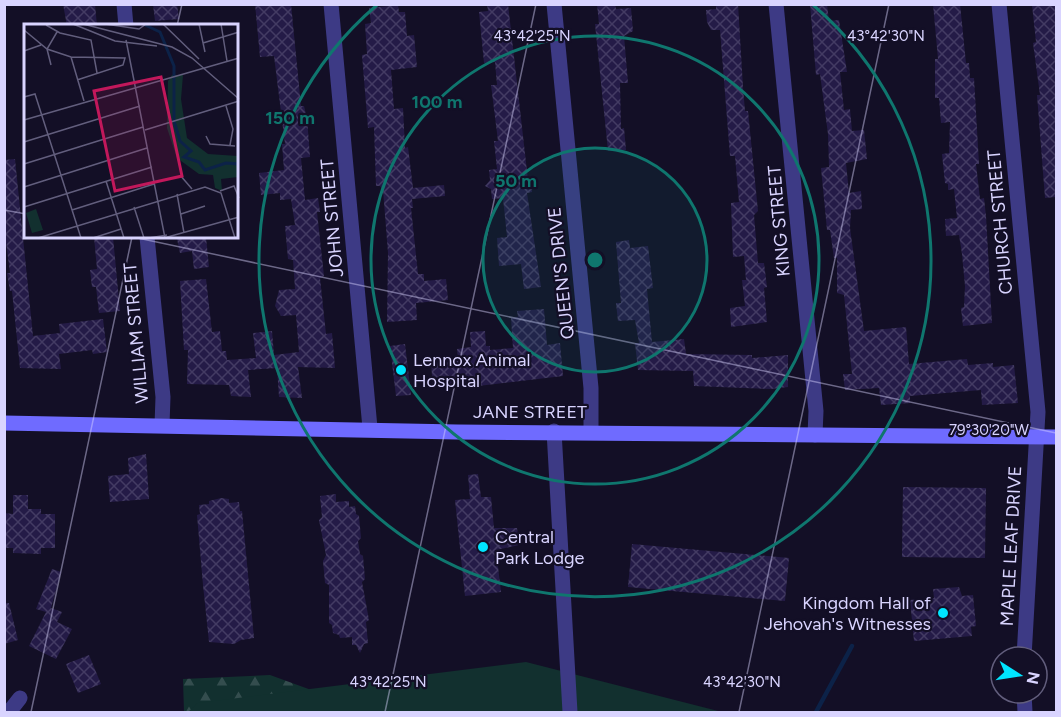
<svg xmlns="http://www.w3.org/2000/svg" width="1061" height="717" viewBox="0 0 1061 717" font-family="Figtree,sans-serif">
	<style>
		.forest { fill: url(#forest-firs) }
		.park { fill: #12302f }
		.lines { fill: none; stroke-linecap: round; stroke-linejoin: round }
		.stream { stroke: #0c2248; stroke-width: 4.5 }
		.building { fill: url(#building-cross-hatch) }
		.minor { stroke: #3d3a85; stroke-width: 15 }
		.tertiary { stroke: #3d3a85; stroke-width: 15 }
		.secondary { stroke: #6f6bff; stroke-width: 15 }
		.ticks { fill: none; stroke: #d9d4ff; stroke-width: 1.5; stroke-opacity: 0.45 }
		.ring { fill: none; stroke: #0f766e; stroke-width: 3 }
		.poi-dot { fill: #00e5ff; stroke: #130f26; stroke-width: 2 }
		.labels { text-anchor: middle; stroke-width: 4.5; stroke-linejoin: round; paint-order: stroke }
		.street-label { font-size: 18px; fill: #d9d4ff; stroke: #130f26 }
		.poi-label { font-size: 18px; fill: #d9d4ff; stroke: #130f26; text-anchor: start }
		.inset-river { fill: none; stroke: #0c2248; stroke-width: 3 }
		.inset-road { fill: none; stroke: #625e7d; stroke-width: 1.5 }
		.view { fill: #c2185b; fill-opacity: 0.15; stroke: #c2185b; stroke-width: 3 }
		.inset-edge { fill: none; stroke: #d9d4ff; stroke-width: 3 }
		.ticks-label { font-size: 15px; text-anchor: middle; fill: #d9d4ff; stroke: #130f26; stroke-width: 4.5; stroke-linejoin: round; paint-order: stroke }
		.centre { fill: #0f766e; stroke: #130f26; stroke-width: 3 }
		.ring-label { font-size: 18px; text-anchor: middle; font-weight: bold; fill: #0f766e; stroke: #130f26; stroke-width: 4.5; stroke-linejoin: round; paint-order: stroke }
	</style>
	<defs>
		<pattern id="forest-firs" width="22" height="20" patternUnits="userSpaceOnUse" patternTransform="scale(1.5)"><rect width="22" height="20" fill="#12302f"/><path d="M5 1l3.5 6h-7zM16 11l3.5 6h-7z" fill="#344d4e"/></pattern>
		<pattern id="building-cross-hatch" width="8" height="8" patternUnits="userSpaceOnUse" patternTransform="scale(1.5)"><rect width="8" height="8" fill="#241b47"/><path d="M0 0l8 8M0 8l8-8" fill="none" stroke="#433b63"/></pattern>
	</defs>
	<rect width="100%" height="100%" fill="#130f26"/>
	<polygon class="forest" points="270,675 314,691 322,712 184,712 183,679"/>
	<polygon class="park" points="526,662 722,712 188,712 198,703"/>
	<g class="lines">
		<polyline class="stream" points="816,712 852,646"/>
	</g>
	<g class="building">
		<polygon points="63,4 95,4 97,26 67,26"/>
		<polygon points="153,4 177,4 179,19 155,21"/>
		<polygon points="255,4 291,4 301,106 304,106 307,118 310,157 301,158 305,200 318,198 320,212 317,212 324,276 320,278 326,334 332,333 335,368 298,367 302,398 279,397 277,368 248,370 251,397 231,396 229,385 187,384 188,350 184,350 180,281 206,279 212,332 220,331 222,351 226,351 227,360 256,358 253,333 272,331 274,355 299,352 296,315 281,316 275,306 279,290 295,289 293,260 288,259 285,226 295,225 291,199 280,200 280,193 261,195 259,173 284,170 282,144 285,144 274,56 260,57"/>
		<polygon points="487,4 508,4 528,180 531,180 532,192 527,193 541,287 524,289 521,264 499,266 497,238 507,237 503,198 492,199 491,189 485,186 490,180 489,170 497,169 494,141 498,141 491,85 497,85 495,62 484,63 479,12 488,11"/>
		<polygon points="597,4 615,4 616,9 631,8 633,31 624,36 628,83 620,83 621,129 624,128 626,150 608,151 595,24 599,24"/>
		<polygon points="716,4 738,4 743,87 745,111 748,111 758,211 754,215 758,263 764,263 767,287 764,288 767,322 731,327 730,308 745,306 742,280 746,280 744,256 733,257 731,203 739,202 735,156 730,156 720,30 711,30 707,22 706,10 716,9"/>
		<polygon points="810,4 827,4 829,21 839,20 847,72 840,72 844,110 850,109 852,131 864,130 867,159 846,163 849,193 861,191 862,209 851,210 850,228 864,331 906,327 909,364 967,359 968,365 993,363 993,367 1014,365 1018,403 982,405 981,390 910,396 910,403 881,405 879,388 845,390 843,374 852,374 844,295 837,293 837,258 834,258 830,230 827,230 821,168 829,167 828,134 820,74 816,75"/>
		<polygon points="933,4 960,4 966,63 969,63 970,78 974,78 979,164 976,164 980,199 984,198 986,216 992,323 963,326 961,308 964,307 965,286 962,254 959,235 946,236 945,219 957,218 954,189 948,190 948,184 945,183 942,154 949,153 950,122 941,123 939,98 935,98 935,59 938,59"/>
		<polygon points="1056,4 1056,197 1045,198 1037,95 1040,95 1033,43 1036,42 1032,5"/>
		<polygon points="398,5 399,12 405,12 407,36 414,35 417,67 391,70 394,109 403,108 405,148 408,147 413,188 444,185 445,196 412,199 413,208 411,208 418,274 424,274 424,281 446,279 448,300 416,303 417,320 387,322 388,253 383,190 380,186 376,186 374,127 368,128 362,55 367,54 365,24 371,23 369,8"/>
		<polygon points="15,159 33,336 60,333 59,324 103,319 107,352 93,354 92,350 59,354 61,369 20,368 12,291 10,291 7,273 10,273 4,227 4,160"/>
		<polygon points="94,237 113,237 120,311 99,313 96,287 92,287 90,270 97,269"/>
		<polygon points="206,237 209,267 194,269 192,251 180,253 177,239"/>
		<polygon points="629,240 630,248 648,246 653,288 647,289 652,342 684,339 686,354 752,355 752,358 788,355 788,387 771,389 694,386 693,371 638,370 635,343 639,343 635,320 618,321 616,303 621,303 616,242"/>
		<polygon points="544,309 547,345 560,343 563,376 461,388 460,384 433,387 431,363 458,361 457,349 471,347 470,332 485,331 486,346 490,346 490,350 513,348 511,318 518,317 517,311"/>
		<polygon points="405,344 411,395 396,396 390,346"/>
		<polygon points="146,454 149,499 110,502 108,476 129,474 128,458"/>
		<polygon points="478,474 481,497 491,497 494,528 517,528 519,545 496,550 501,592 465,596 455,500 470,499 468,475"/>
		<polygon points="903,487 986,488 985,558 902,557"/>
		<polygon points="336,494 336,502 349,501 349,507 355,506 356,514 359,516 361,538 358,541 360,554 363,556 365,579 362,582 369,620 366,622 368,643 364,644 360,653 356,645 352,645 352,637 340,638 339,635 333,633 332,625 329,623 329,585 325,583 323,561 326,555 319,520 322,517 320,496"/>
		<polygon points="13,495 28,495 28,509 41,509 41,514 55,514 55,548 41,548 41,554 13,553 13,548 4,548 4,513 13,514"/>
		<polygon points="221,498 229,499 229,503 239,502 240,511 242,511 254,638 241,640 234,644 209,642 203,585 197,515 200,514 199,505 209,504 209,501"/>
		<polygon points="632,544 789,558 785,601 628,587"/>
		<polygon points="52,569 61,572 51,608 62,612 57,622 72,629 56,659 29,646 46,612 36,609"/>
		<polygon points="959,587 962,596 973,595 976,626 971,627 972,636 914,641 910,600 934,598 933,589"/>
		<polygon points="4,603 9,603 18,640 4,644"/>
		<polygon points="89,655 101,684 78,693 66,664"/>
	</g>
	<g class="lines">
		<g class="minor">
			<polyline points="124,4 126,26"/>
			<polyline points="331,4 370,428"/>
			<polyline points="554,4 591,388 591,431"/>
			<polyline points="776,4 816,411 815,435"/>
			<polyline points="147,237 163,397 162,425"/>
			<polyline points="554,431 570,712"/>
			<polyline points="9,712 20,698"/>
		</g>
		<g class="tertiary">
			<polyline points="999,4 1038,412 1024,657"/>
			<polyline points="1024,693 1025,712"/>
		</g>
		<polyline class="secondary" points="4,423 457,432 1056,437"/>
	</g>
	<path class="ticks" d="M177,26L182,4M4,210L26,214M133,237L1056,433M31,712L132,237M385,712L536,4M739,712L889,4"/>
	<circle cx="595" cy="260" r="112" fill="#0f766e" fill-opacity=".12"/>
	<g class="ring">
		<circle cx="595" cy="260" r="112"/>
		<circle cx="595" cy="260" r="224"/>
		<path d="M813 5A336 336 0 1 1 377 5"/>
	</g>
	<g class="poi-dot">
		<circle cx="401" cy="370" r="6"/>
		<circle cx="483" cy="547" r="6"/>
		<circle cx="943" cy="613" r="6"/>
	</g>
	<g class="labels">
		<g class="street-label">
			<text transform="translate(332 218) rotate(-95)" y="6">JOHN STREET</text>
			<text transform="translate(779 221) rotate(-95)" y="6">KING STREET</text>
			<text transform="translate(1000 222) rotate(-95)" y="6">CHURCH STREET</text>
			<text transform="translate(561 273) rotate(-96)" y="6">QUEEN'S DRIVE</text>
			<text transform="translate(136 333) rotate(-95)" y="6">WILLIAM STREET</text>
			<text x="530" y="418">JANE STREET</text>
			<text transform="translate(1011 546) rotate(-87)" y="6">MAPLE LEAF DRIVE</text>
		</g>
		<g class="poi-label">
			<text x="413" y="366">Lennox Animal<tspan x="413" dy="21">Hospital</tspan></text>
			<text x="495" y="543">Central<tspan x="495" dy="21">Park Lodge</tspan></text>
			<text x="931" y="609" text-anchor="end">Kingdom Hall of<tspan x="931" dy="21">Jehovah's Witnesses</tspan></text>
		</g>
	</g>
	<g transform="translate(24 24)">
		<rect width="214" height="214" fill="#130f26"/>
		<path d="M148,51H159L157,75L163,114L184,130L214,132V153L197,155L198,167L191,164L189,151L175,150L153,134L143,104L144,57ZM12,185L19,206L8,209L2,189Z" fill="#12302f"/>
		<path class="inset-river" d="M121,1L136,8L150,42V97L156,117L167,127L160,133L175,138L181,146L202,139L215,140"/>
		<path class="inset-road" d="M49,0L91,17L133,22M59,0L148,23L168,34L215,75M81,0L115,5L122,0M139,0L175,35M175,0L181,28M197,0L203,37M22,1L36,9L67,16L73,49M0,6L23,25L47,33L101,34L99,41L53,56M102,16L141,214M179,19L215,8M0,27L17,21M47,33L60,77M27,41L23,25L33,8M0,73L11,70L57,214M202,82L209,105L206,121M0,96L215,34M121,106L215,77M182,112L186,120L211,122M0,118L116,82M0,140L119,103M156,151L168,165M82,157L100,214M0,163L123,124M196,167L210,162L215,174M153,170L160,209M0,183L128,143M110,183L120,214M48,186L130,160M157,190L181,182M14,214L181,163L197,169L211,214M69,214L97,205M125,214L143,211M140,214L215,193"/>
		<path class="view" d="M137,53L158,152L91,167L70,67Z"/>
		<rect width="214" height="214" class="inset-edge"/>
	</g>
	<g class="ticks-label">
		<text x="532" y="41">43°42'25"N</text>
		<text x="886" y="41">43°42'30"N</text>
		<text x="989" y="435">79°30'20"W</text>
		<text x="388" y="687">43°42'25"N</text>
		<text x="742" y="687">43°42'30"N</text>
	</g>
	<circle cx="595" cy="260" r="9" class="centre"/>
	<g class="ring-label">
		<text x="437" y="108">100 m</text>
		<text x="290" y="124">150 m</text>
		<text x="516" y="187">50 m</text>
	</g>
	<rect width="1061" height="717" fill="none" stroke="#d9d4ff" stroke-width="12"/>
	<g transform="translate(1019 675) rotate(102)"><circle r="28" fill="#130f26" stroke="#625e7d" stroke-width="1.5"/>
	<path d="M0-4.5L10 22L0 15L-10 22Z" fill="#00e5ff"/>
	<text y="-9" font-size="16" font-weight="bold" text-anchor="middle" fill="#d9d4ff">N</text>
	</g>
</svg>
